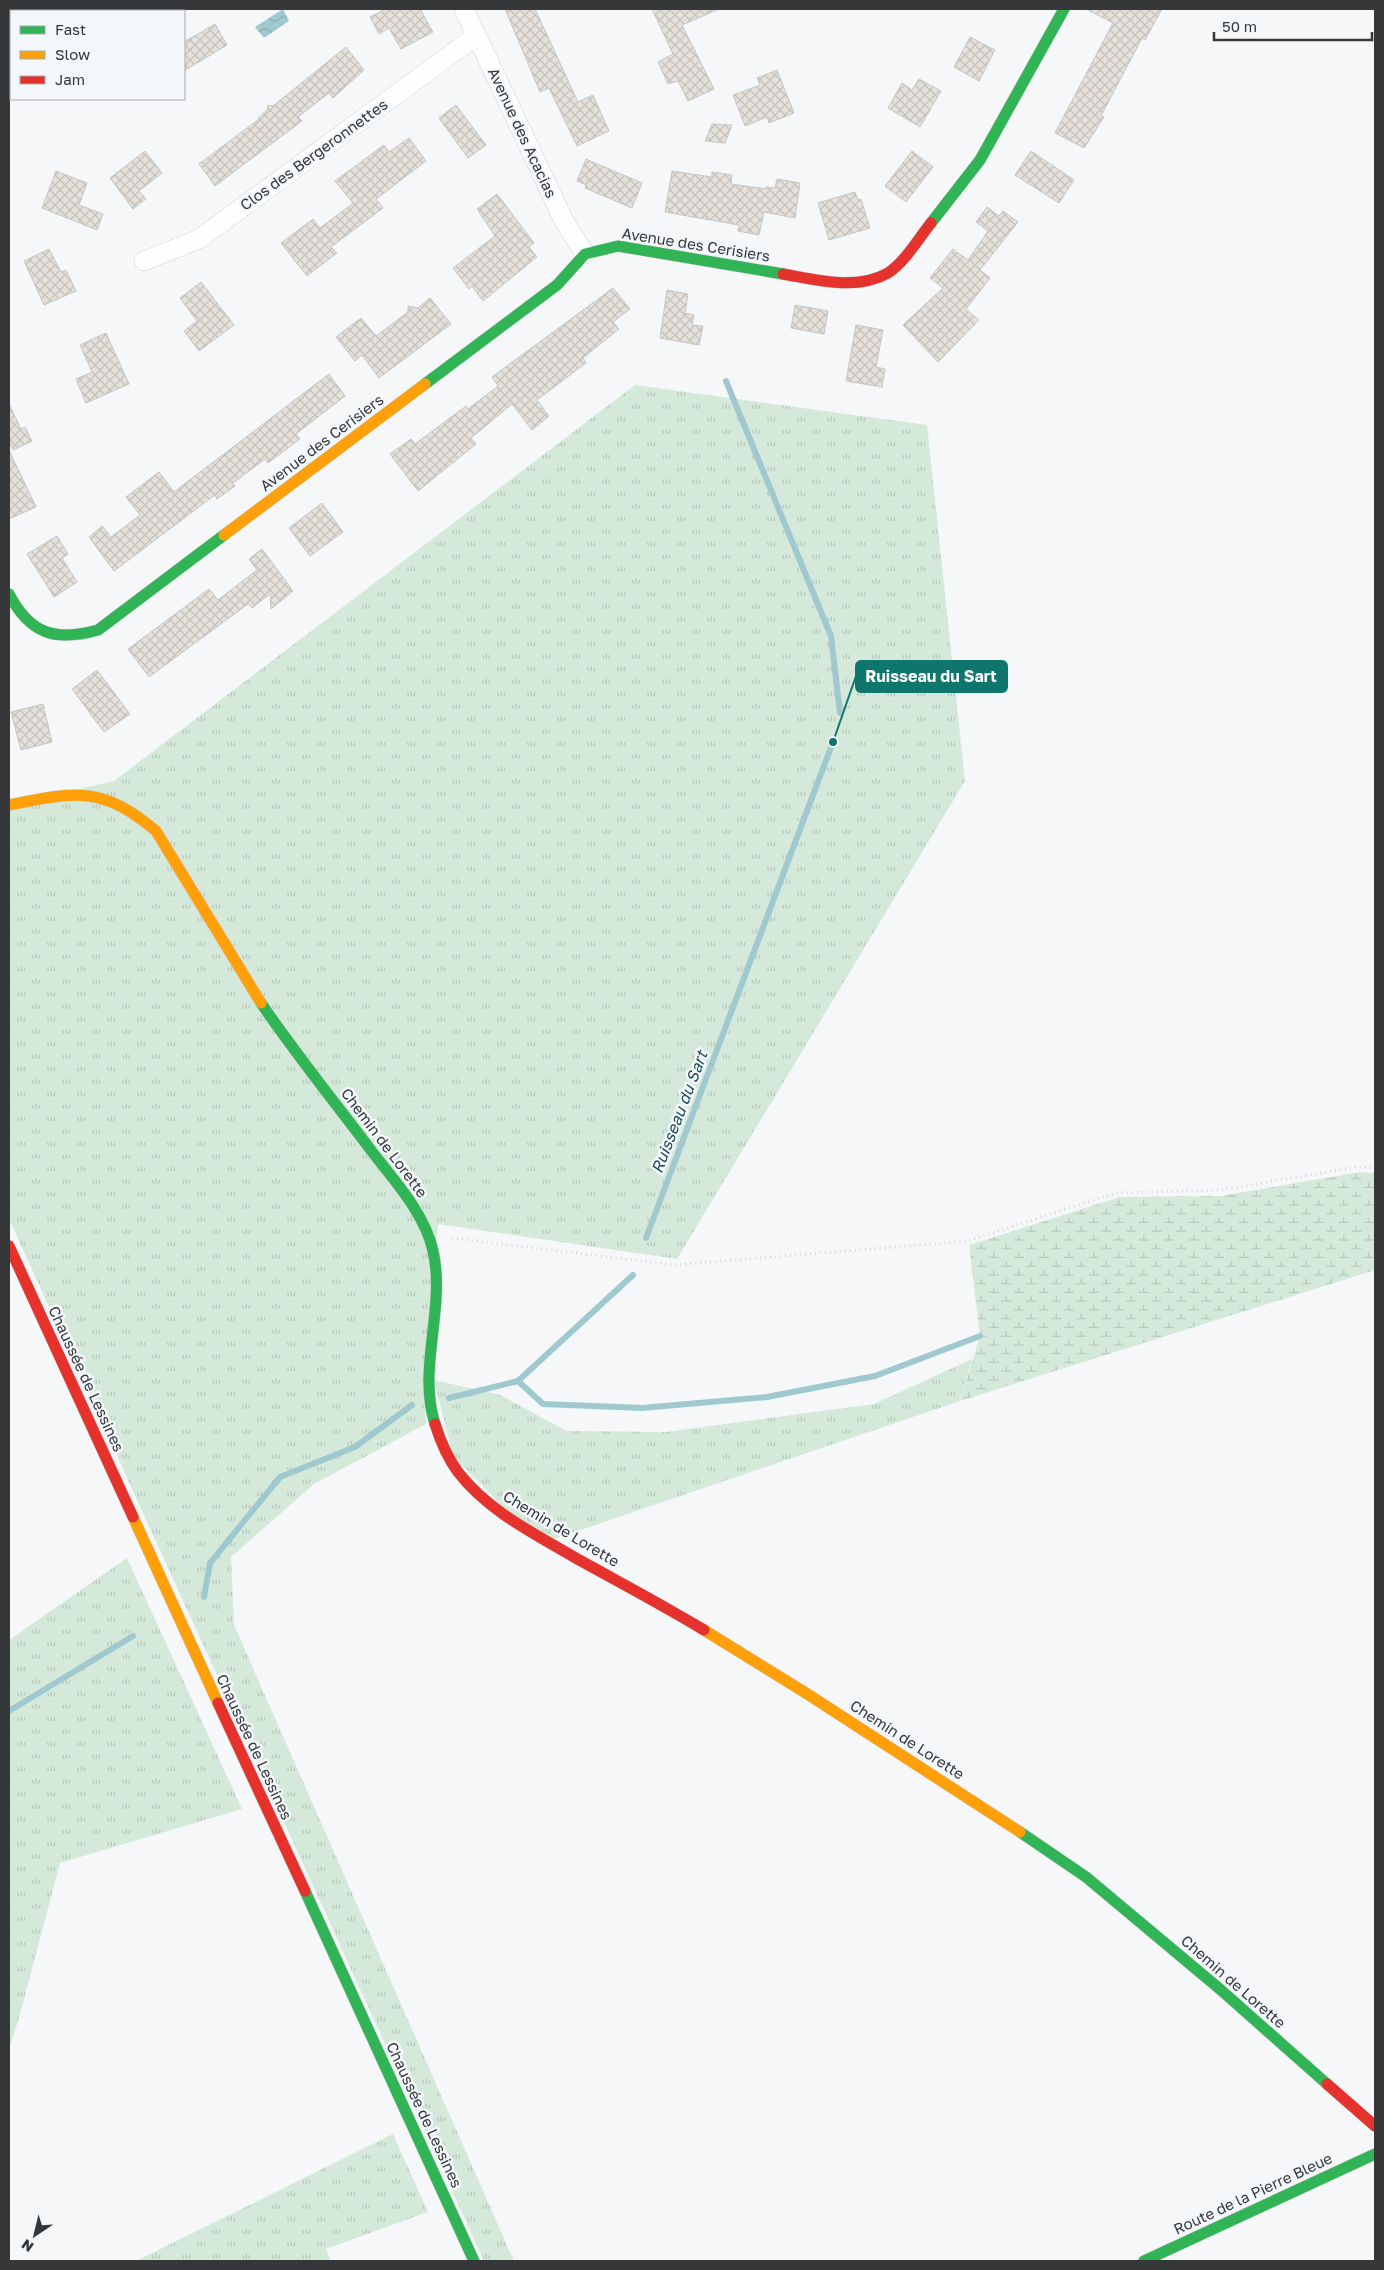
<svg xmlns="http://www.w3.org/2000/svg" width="1384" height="2270" viewBox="0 0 1384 2270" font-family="'Golos Text',sans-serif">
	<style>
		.grass { fill: url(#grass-tufts) }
		.wetland { fill: url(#wetland-marsh) }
		.water { fill: url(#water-waves) }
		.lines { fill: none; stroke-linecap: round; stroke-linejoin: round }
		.stream { stroke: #a0c9cf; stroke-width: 6 }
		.building { fill: url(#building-cross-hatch); stroke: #c5c6c5 }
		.street-casing { stroke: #d0d2d4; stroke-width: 20 }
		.fast-casing { stroke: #d0d2d4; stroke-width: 12 }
		.slow-casing { stroke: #d0d2d4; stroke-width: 12 }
		.jam-casing { stroke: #d0d2d4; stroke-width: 12 }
		.path { stroke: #d6d6d7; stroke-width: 3; stroke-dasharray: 1 4; stroke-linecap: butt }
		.street { stroke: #fefefe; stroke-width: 19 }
		.fast { stroke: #30b455; stroke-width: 11 }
		.slow { stroke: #ff9f0a; stroke-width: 11 }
		.jam { stroke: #e5322d; stroke-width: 11 }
		.labels { text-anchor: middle; stroke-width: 5; stroke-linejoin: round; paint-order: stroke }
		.street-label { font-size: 15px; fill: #353738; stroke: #f3f7fb }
		.water-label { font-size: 16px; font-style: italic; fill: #1a4d54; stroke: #f3f7fb }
		.leader { fill: none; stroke: #0f766e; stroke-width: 2 }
		.callout-dot { fill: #0f766e; stroke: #f3f7fb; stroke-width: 2 }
		.callout { fill: #0f766e; stroke: #0f766e; stroke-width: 2 }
		.callout-label { font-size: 16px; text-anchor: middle; font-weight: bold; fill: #fff }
	</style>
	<defs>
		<pattern id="grass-tufts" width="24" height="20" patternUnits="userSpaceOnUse" patternTransform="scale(1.25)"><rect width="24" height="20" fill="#d5e9da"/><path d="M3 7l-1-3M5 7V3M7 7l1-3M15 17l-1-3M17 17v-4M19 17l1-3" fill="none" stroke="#b7c8bc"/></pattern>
		<pattern id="wetland-marsh" width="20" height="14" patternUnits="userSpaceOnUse" patternTransform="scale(1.25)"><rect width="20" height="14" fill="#d5e9da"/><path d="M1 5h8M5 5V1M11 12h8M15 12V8" fill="none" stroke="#b7c8bc"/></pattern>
		<pattern id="water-waves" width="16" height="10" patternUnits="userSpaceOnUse" patternTransform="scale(1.25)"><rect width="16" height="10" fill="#a0c9cf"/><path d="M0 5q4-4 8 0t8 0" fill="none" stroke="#8aadb2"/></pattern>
		<pattern id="building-cross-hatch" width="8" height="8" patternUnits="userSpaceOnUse" patternTransform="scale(1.25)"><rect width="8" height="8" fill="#e5e0da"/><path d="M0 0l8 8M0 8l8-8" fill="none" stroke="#c5c1bc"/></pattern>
	</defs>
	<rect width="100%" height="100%" fill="#f5f7f9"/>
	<g class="grass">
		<polygon points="635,385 927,425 965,781 677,1259 438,1224 423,1378 426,1424 314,1484 231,1557 234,1625 514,2261 484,2261 9,1219 9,805 114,781"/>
		<polygon points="972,1359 960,1401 554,1539 509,1513 453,1456 434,1380 500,1395 567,1431 666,1432 874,1404"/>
		<polygon points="127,1558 242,1809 60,1863 19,2018 9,2049 9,1640"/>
		<polygon points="393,2134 428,2212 326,2249 331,2261 136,2261"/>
	</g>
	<polygon class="wetland" points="1360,1172 1375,1173 1375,1270 960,1401 980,1336 969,1245 1120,1197 1221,1196"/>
	<polygon class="water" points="283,9 289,21 264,38 255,27"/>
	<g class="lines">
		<g class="stream">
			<polyline points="726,381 831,636 840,713"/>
			<polyline points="646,1238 833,742"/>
			<polyline points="518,1381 543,1404 642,1408 767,1397 875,1376 980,1336"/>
			<polyline points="449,1398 518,1381 633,1275"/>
			<polyline points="204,1597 210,1563 280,1477 355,1447 412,1405"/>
			<polyline points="9,1711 133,1636"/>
		</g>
	</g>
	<g class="building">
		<polygon points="385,9 420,9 433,32 401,49 389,28 379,34 370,17"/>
		<polygon points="505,9 535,9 578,102 593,95 609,131 577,146 549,88 540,92"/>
		<polygon points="652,9 719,9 682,25 714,89 688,101 678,81 668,84 658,62 673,54"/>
		<polygon points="1086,9 1162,9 1145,40 1142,38 1101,116 1104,117 1084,148 1055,133 1113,23"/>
		<polygon points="215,24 227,45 184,71 184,42"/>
		<polygon points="970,37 995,50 979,81 954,67"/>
		<polygon points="346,47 364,70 333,98 329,93 298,117 302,121 215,186 199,164 259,119 258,118 267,110 268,105 273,106"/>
		<polygon points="777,70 794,113 769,123 767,117 745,126 733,95 760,85 757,78"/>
		<polygon points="919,79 941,91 920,127 888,108 902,83 912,90"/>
		<polygon points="456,105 486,145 468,158 439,118"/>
		<polygon points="712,124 732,125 725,143 705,141"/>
		<polygon points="409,138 426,161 376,199 383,208 331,247 337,253 307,276 281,243 313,219 320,228 353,203 335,181 384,145 389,152"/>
		<polygon points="145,151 162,173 139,191 146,199 133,209 110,178"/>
		<polygon points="912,151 933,167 906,202 885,186"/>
		<polygon points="1031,151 1074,180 1059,203 1015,175"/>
		<polygon points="586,159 642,183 632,208 585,188 586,185 577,181"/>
		<polygon points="56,171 87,183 79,205 103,214 97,230 42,208"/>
		<polygon points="672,171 712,177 712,172 732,175 731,184 766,189 766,187 775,188 777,179 800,183 795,218 764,212 759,235 738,231 739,225 665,212"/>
		<polygon points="855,192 858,200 861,199 870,228 829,240 818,203"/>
		<polygon points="497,194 534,243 529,247 537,257 483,301 472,286 469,289 453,268 495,236 477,209"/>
		<polygon points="987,207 999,216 1003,211 1018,222 980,270 990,278 966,309 979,320 938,362 903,325 943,288 930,278 953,249 968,260 988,231 976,222"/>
		<polygon points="49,249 61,272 66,270 76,291 44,305 24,261"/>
		<polygon points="201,282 234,325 199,351 184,331 197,321 180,298"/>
		<polygon points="613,288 630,309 613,322 619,329 583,358 586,363 537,400 549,416 532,430 512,404 471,438 476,444 418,491 390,454 411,439 415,444 466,406 468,409 498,386 492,377"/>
		<polygon points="667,290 688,294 685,313 694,315 692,325 703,326 699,345 660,338"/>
		<polygon points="430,298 451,324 379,378 362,355 355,361 336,337 361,318 376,336 408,312 408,306 418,308"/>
		<polygon points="795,305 828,311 824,334 791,328"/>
		<polygon points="856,325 883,330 876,367 885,369 882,387 846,381"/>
		<polygon points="106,333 129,384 86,403 76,379 92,372 80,345"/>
		<polygon points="329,374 345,396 296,434 300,439 268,463 265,459 233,483 235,486 217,499 215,495 114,571 89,537 102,526 111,537 140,515 126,497 159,472 174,492"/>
		<polygon points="9,404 21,429 25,427 32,441 13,450 9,441"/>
		<polygon points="9,450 36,507 9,519"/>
		<polygon points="322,503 343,532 310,556 289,528"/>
		<polygon points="57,536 68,554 62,558 77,582 54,597 27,554"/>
		<polygon points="262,549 293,591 271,609 270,594 252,608 248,604 149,677 128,649 209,589 218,600 257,570 249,559"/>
		<polygon points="97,670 130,714 104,732 72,689"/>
		<polygon points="43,704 52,742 21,750 11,712"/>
	</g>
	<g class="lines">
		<defs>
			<g id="street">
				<polyline points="464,9 564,221 585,254"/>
				<polyline points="144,261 199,239 476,36"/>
			</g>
			<g id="fast">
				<polyline points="931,223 980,160 1064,9"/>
				<polyline points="425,384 557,285 585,254 618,246 783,274"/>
				<path d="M9,594C30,634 55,642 98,630L224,535"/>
				<path d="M261,1003C295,1053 333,1100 370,1149C392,1178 425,1213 433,1251C446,1308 417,1368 435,1424"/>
				<polyline points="1020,1832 1086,1877 1221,1990 1327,2084"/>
				<polyline points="305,1891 474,2261"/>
				<polyline points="1144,2261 1375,2154"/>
			</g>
			<g id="slow">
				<polyline points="224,535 425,384"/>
				<path d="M9,805C74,792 102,785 156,831L261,1003"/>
				<polyline points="133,1517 218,1703"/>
				<polyline points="704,1630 809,1695 1020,1832"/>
			</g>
			<g id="jam">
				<path d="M783,274C817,280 856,291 888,273C905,262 918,239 931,223"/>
				<polyline points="9,1246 133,1517"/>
				<path d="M435,1424C440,1440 447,1457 458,1472C487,1510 533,1533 574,1557C617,1581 661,1604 704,1630"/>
				<polyline points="218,1703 305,1891"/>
				<polyline points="1327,2084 1375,2126"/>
			</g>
		</defs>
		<use href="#street" class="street-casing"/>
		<use href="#fast" class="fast-casing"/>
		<use href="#slow" class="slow-casing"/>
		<use href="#jam" class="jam-casing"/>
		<polyline class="path" points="452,1238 674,1265 968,1241 1115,1193 1221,1190 1357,1167 1375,1168"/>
		<use href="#street" class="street"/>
		<use href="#fast" class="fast"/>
		<use href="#slow" class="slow"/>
		<use href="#jam" class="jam"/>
	</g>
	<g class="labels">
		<g class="street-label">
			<text transform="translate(522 133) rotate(65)" y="5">Avenue des Acacias</text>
			<text transform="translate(314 155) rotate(-36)" y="5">Clos des Bergeronnettes</text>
			<text transform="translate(696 245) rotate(9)" y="5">Avenue des Cerisiers</text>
			<text transform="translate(322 443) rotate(-37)" y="5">Avenue des Cerisiers</text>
			<text transform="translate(384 1143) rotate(53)" y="5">Chemin de Lorette</text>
			<text transform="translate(86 1379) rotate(65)" y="5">Chaussée de Lessines</text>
			<text transform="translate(561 1529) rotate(31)" y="5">Chemin de Lorette</text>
			<text transform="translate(907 1740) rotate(33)" y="5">Chemin de Lorette</text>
			<text transform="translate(254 1747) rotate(65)" y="5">Chaussée de Lessines</text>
			<text transform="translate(1233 1982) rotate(41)" y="5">Chemin de Lorette</text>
			<text transform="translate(424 2115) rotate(65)" y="5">Chaussée de Lessines</text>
			<text transform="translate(1253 2194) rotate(-25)" y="5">Route de la Pierre Bleue</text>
		</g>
		<g class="water-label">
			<text transform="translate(679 1112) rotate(-69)" y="6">Ruisseau du Sart</text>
		</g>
	</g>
	<path class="leader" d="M833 742L856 676"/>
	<circle class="callout-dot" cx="833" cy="742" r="5"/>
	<rect class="callout" x="856" y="661" width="151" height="31" rx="5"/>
	<g class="callout-label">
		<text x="931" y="682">Ruisseau du Sart</text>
	</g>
	<rect width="1384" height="2270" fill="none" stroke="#353738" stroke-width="20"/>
	<rect x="10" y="10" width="175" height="90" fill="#f3f7fb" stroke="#a7aaad"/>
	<rect x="20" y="26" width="25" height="8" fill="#30b455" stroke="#a7aaad"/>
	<text x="55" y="35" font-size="15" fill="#353738">Fast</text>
	<rect x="20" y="51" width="25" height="8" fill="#ff9f0a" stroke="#a7aaad"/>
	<text x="55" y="60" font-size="15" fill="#353738">Slow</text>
	<rect x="20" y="76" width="25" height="8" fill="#e5322d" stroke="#a7aaad"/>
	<text x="55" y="85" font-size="15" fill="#353738">Jam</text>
	<g transform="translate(35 2235) rotate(215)" stroke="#f3f7fb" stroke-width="4" paint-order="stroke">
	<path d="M0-4L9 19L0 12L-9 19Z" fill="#353738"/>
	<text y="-8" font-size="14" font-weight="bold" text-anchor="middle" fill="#353738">N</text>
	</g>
	<path d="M1214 32v8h158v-8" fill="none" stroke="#353738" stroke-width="2.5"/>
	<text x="1222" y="32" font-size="15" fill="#353738" stroke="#f3f7fb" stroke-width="4" paint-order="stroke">50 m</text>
</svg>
